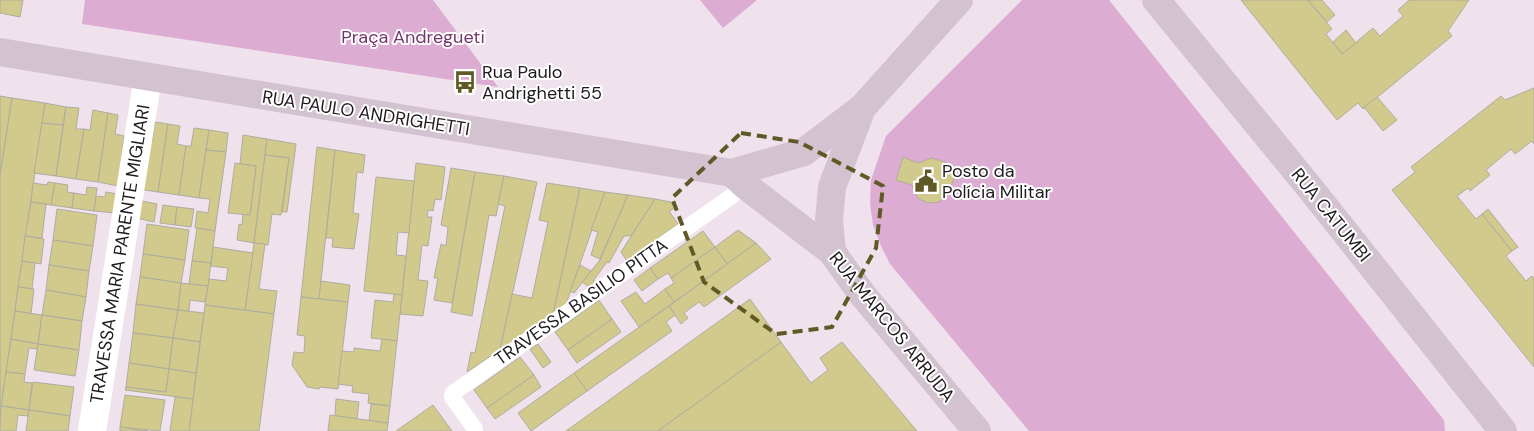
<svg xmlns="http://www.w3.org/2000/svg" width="1534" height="431" viewBox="0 0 1534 431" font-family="'DM Sans',sans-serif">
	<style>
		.green { fill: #dcacd3 }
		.building { fill: #d1ca8c; stroke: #aead9e }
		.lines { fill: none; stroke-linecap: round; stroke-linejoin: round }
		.lane { stroke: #fff; stroke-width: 16 }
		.street { stroke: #fff; stroke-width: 28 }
		.secondary { stroke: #d3c2d0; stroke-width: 28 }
		.marked { fill: none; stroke: #5f5925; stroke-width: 4; stroke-dasharray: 10 6; stroke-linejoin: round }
		.labels { text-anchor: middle; stroke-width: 4; stroke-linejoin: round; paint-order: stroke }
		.park-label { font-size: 18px; fill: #74376b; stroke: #fff }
		.poi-label { font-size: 18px; fill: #1f1a1e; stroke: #fff; text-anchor: start }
		.street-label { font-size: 18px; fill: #1f1a1e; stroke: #fff }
	</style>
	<rect width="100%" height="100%" fill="#f0e2ed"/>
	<g class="green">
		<polygon points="85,0 433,0 498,87 82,24"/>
		<polygon points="700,0 757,0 723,28"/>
		<polygon points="1022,0 1109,0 1444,420 1445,431 1029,431 890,264 881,246 873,225 870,204 871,180 886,136"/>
	</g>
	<g class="building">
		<polygon points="0,0 23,0 20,17 0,13"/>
		<polygon points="1241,0 1308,0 1332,29 1326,34 1342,54 1373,28 1380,36 1403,16 1398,10 1409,0 1469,0 1448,31 1452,36 1363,109 1358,103 1337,120"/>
		<polygon points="1308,0 1322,0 1335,15 1327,22"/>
		<polygon points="1346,30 1356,43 1342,54 1333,42"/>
		<polygon points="1534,88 1534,144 1532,141 1515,154 1511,149 1486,170 1490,175 1470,191 1468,188 1457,196 1476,219 1482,214 1512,251 1506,256 1526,281 1532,276 1534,278 1534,367 1392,190 1415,172 1411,167 1501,96 1505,100"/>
		<polygon points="0,96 12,98 0,176"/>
		<polygon points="1377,97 1397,120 1383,131 1364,107"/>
		<polygon points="12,98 45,103 0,415 0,176"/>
		<polygon points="45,103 66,107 63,125 42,123"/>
		<polygon points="66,107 79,108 76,129 84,129 76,179 56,176"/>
		<polygon points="93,110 108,113 98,182 76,179 84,129 90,130"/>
		<polygon points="108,113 118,115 115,134 124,136 118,186 98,182"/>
		<polygon points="155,122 168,124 158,192 138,189 144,140 152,141"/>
		<polygon points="42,123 63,125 56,176 34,173"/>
		<polygon points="168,124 180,126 177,144 186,146 179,195 158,192"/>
		<polygon points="194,128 209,130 199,198 179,195 186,146 191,146"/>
		<polygon points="209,130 228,133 226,152 206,150"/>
		<polygon points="243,135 267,139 254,243 237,240 239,224 242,225 243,214 250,215 256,166 240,164"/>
		<polygon points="267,139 296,144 287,212 282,212 289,158 265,155"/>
		<polygon points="317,147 335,150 319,299 301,297"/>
		<polygon points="206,150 226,152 215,231 195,228 197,211 208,213 210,199 199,198"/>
		<polygon points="335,150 365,155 363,173 357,172 353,213 359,214 354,249 332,247 333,238 326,238"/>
		<polygon points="265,155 289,158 281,215 272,214 268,245 254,243"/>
		<polygon points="903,157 918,163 931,158 945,162 950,167 954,178 948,195 939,202 928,203 919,199 914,192 912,185 896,180"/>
		<polygon points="235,163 256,166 250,215 228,213"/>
		<polygon points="416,163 445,167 441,200 435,199 433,211 428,210 427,217 432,217 428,246 422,245 418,280 428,281 423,316 400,314"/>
		<polygon points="451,168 475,172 452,303 434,300 438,278 434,278 441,244 446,246 448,227 441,225"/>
		<polygon points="475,172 504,176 496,216 489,215 472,316 451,312"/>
		<polygon points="504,176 537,182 500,350 467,372 471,352 475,353 505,206 498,204"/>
		<polygon points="376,177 414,181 409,233 398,232 396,255 406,256 402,295 364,291"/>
		<polygon points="48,182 55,183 51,205 31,202 33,183 47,185"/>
		<polygon points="55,183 68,185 67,192 74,193 72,208 51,205"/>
		<polygon points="547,183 580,188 553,315 500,350 512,294 532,298 548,222 539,220"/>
		<polygon points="87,187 97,188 94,211 72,208 74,193 86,195"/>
		<polygon points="580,188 605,192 565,307 553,315"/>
		<polygon points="106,192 117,194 115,213 94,211 96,196 105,197"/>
		<polygon points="605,192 628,195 600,259 591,255 598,232 591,230"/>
		<polygon points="628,195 655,199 631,236 624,236 609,263 607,262 593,281 597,283 591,288 582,282 600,260"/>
		<polygon points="655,199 671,202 675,208 669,211 678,224 627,261 621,252"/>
		<polygon points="137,200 157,204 154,222 136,218"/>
		<polygon points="31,202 46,204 42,238 25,236"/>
		<polygon points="163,205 177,207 175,225 160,223"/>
		<polygon points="177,207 194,209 191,227 175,225"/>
		<polygon points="57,209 97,215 93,246 53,240"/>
		<polygon points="1488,209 1518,247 1512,251 1482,214"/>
		<polygon points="147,224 189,230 185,260 143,254"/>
		<polygon points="197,228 215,231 211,263 192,261"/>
		<polygon points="738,230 756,243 727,264 715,247"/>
		<polygon points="703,231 715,247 671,278 668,273 658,279 650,268"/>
		<polygon points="25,236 44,239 41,264 22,261"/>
		<polygon points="53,240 93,246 89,271 49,265"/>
		<polygon points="254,243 265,244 259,289 277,291 274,314 245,310"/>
		<polygon points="756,243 771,259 704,307 699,302 684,313 688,318 681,324 669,306"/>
		<polygon points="213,247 253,253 245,310 205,305 209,279 226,281 228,268 211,266"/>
		<polygon points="715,247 727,264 674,302 665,289 674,283 671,278"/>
		<polygon points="143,254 185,260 181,283 140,277"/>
		<polygon points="22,261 35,263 32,289 18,287"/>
		<polygon points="192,261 211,263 208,286 189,284"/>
		<polygon points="49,265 89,271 86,297 46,290"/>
		<polygon points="580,265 591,271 574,293 570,291"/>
		<polygon points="650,268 658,279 642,291 634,280"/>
		<polygon points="140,277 181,283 178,310 136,304"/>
		<polygon points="321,281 350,285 348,302 319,299"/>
		<polygon points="181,283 208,286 205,302 190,300 189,311 178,310"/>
		<polygon points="18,287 34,289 31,314 15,311"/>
		<polygon points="665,289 674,302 639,327 621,301 636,292 645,304"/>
		<polygon points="46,290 86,297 82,321 42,315"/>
		<polygon points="394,294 402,295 397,341 371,338 375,300 393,302"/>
		<polygon points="301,297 348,302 338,389 320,387 319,389 307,387 292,365 294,352 304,353 305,336 297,335"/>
		<polygon points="750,299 781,342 658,431 566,431"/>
		<polygon points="599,300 612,319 568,350 555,332"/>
		<polygon points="136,304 178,310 173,338 133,333"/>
		<polygon points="205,305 274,314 259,431 189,431"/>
		<polygon points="669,306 675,315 666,322 672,331 587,391 574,373"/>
		<polygon points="178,310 204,313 200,342 173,338"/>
		<polygon points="15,311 42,315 38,344 11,339"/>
		<polygon points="42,315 82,321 79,350 38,344"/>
		<polygon points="612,319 621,332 577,363 568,350"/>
		<polygon points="133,333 173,338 169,369 129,363"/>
		<polygon points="173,338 200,342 196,373 169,369"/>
		<polygon points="11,339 38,344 37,349 29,348 25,374 6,372"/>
		<polygon points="382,339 397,341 390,406 368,403 369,394 352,392 353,386 338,384 342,351 354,352 354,348 380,351"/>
		<polygon points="781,342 811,383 828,370 820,358 842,342 917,431 658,431"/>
		<polygon points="38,344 79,350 75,376 34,370"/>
		<polygon points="538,344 551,362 543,368 530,349"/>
		<polygon points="520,357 534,375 487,408 474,390"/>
		<polygon points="129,363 169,369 166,392 126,387"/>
		<polygon points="169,369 196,373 193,399 125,390 126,387 166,392"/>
		<polygon points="6,372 25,374 24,382 32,383 29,410 1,406"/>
		<polygon points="574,373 587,391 531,431 518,413"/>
		<polygon points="534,375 541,387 495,419 487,408"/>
		<polygon points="33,382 74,387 70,416 29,410"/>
		<polygon points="125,395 165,400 160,431 120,427"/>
		<polygon points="175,397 193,399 189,431 170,431"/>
		<polygon points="336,399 359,402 357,419 335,416"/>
		<polygon points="371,404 390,406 388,423 369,421"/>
		<polygon points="433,405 452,431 396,431"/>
		<polygon points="1,406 29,410 28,416 18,415 16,431 0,431"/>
		<polygon points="29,410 70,416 68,431 26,431"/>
		<polygon points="330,415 388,423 387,431 328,431"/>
		<polygon points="120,427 148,431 120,431"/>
	</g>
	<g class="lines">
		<polyline class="lane" points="475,429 452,397 453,393 746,186"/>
		<polyline class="street" points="92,431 148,77"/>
		<g class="secondary">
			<polyline points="1156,0 1310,188 1503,431"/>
			<polyline points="0,52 732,173 804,152 862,108"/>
			<polyline points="732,173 746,186 832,252 862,294 977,431"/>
			<polyline points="832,252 829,220 832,187 862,108 959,0"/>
		</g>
	</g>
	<path class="marked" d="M741,133L799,142L883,186L876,248L832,327L776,334L704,282L672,198Z"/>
	<defs>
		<symbol id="bus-bare" viewBox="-9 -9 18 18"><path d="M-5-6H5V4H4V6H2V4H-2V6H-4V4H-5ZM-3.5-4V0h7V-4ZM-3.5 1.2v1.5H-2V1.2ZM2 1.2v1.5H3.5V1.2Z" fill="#5f5925" stroke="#fff" stroke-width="2.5" paint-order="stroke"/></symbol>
		<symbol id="civic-bare" viewBox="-9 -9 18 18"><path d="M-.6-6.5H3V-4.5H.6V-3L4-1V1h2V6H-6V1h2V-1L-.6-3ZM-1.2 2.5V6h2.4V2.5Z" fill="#5f5925" stroke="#fff" stroke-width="2.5" paint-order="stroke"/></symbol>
	</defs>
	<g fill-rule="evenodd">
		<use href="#bus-bare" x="449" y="66" width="32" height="32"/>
		<use href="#civic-bare" x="910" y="165" width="32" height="32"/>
	</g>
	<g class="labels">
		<g class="park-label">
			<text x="413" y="43">Praça Andregueti</text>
		</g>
		<g class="poi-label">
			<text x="482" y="78">Rua Paulo<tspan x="482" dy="21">Andrighetti 55</tspan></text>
			<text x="942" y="177">Posto da<tspan x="942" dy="21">Polícia Militar</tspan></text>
		</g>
		<g class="street-label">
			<text transform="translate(366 113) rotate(9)" y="6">RUA PAULO ANDRIGHETTI</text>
			<text transform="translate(1331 215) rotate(51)" y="6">RUA CATUMBI</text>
			<text transform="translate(120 254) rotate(-81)" y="6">TRAVESSA MARIA PARENTE MIGLIARI</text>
			<text transform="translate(581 302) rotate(-35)" y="6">TRAVESSA BASILIO PITTA</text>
			<text transform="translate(892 327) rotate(51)" y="6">RUA MARCOS ARRUDA</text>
		</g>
	</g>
</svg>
